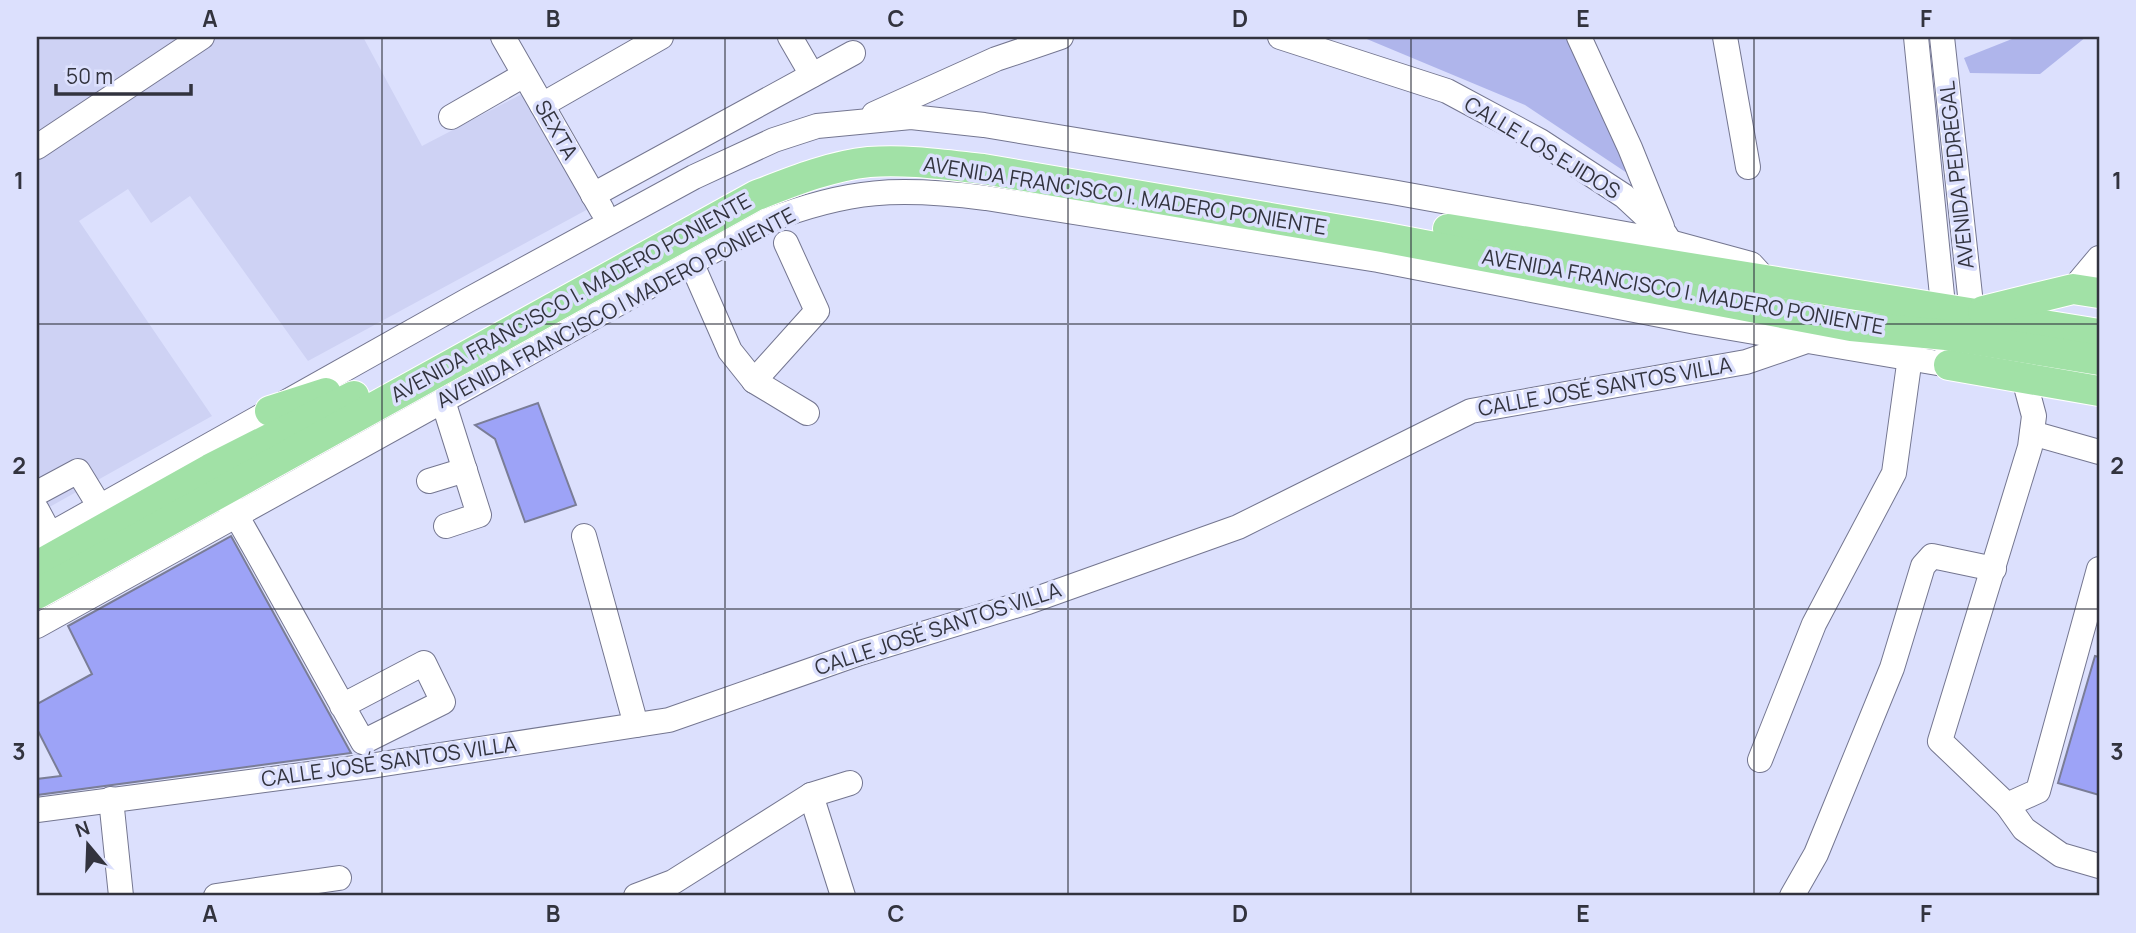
<svg xmlns="http://www.w3.org/2000/svg" width="2136" height="933" viewBox="0 0 2136 933" font-family="Manrope,sans-serif">
	<style>
		.built { fill: #ced2f4 }
		.green { fill: #afb5eb }
		.building { fill: #9da3f7; stroke: #7a7d97; stroke-width: 2 }
		.lines { fill: none; stroke-linecap: round; stroke-linejoin: round }
		.minor-casing { stroke: #747690; stroke-width: 26 }
		.major-casing { stroke: #fff; stroke-width: 32 }
		.minor { stroke: #fff; stroke-width: 24 }
		.major { stroke: #a1e1a6; stroke-width: 30 }
		.grid { fill: none; stroke: #32333e; stroke-width: 2; stroke-opacity: 0.55 }
		.labels { text-anchor: middle; stroke-width: 7; stroke-linejoin: round; paint-order: stroke }
		.street-label { font-size: 21px; fill: #32333e; stroke: #dce0fd }
		.neatline { fill: none; stroke: #32333e; stroke-width: 2.5 }
		.grid-label { font-size: 23px; text-anchor: middle; font-weight: bold; fill: #32333e }
	</style>
	<rect width="100%" height="100%" fill="#dce0fd"/>
	<polygon class="built" points="37,37 363,37 422,146 526,92 590,208 308,361 190,196 151,223 128,189 79,221 212,416 37,514"/>
	<g class="green">
		<polygon points="1362,37 1569,37 1627,173 1525,105"/>
		<polygon points="2017,37 2086,37 2040,74 1970,73 1964,58"/>
	</g>
	<g class="building">
		<polygon points="538,403 576,505 525,522 495,439 475,425"/>
		<polygon points="231,536 351,753 37,795 37,779 61,776 37,729 37,704 92,674 68,626"/>
		<polygon points="2095,656 2099,657 2099,795 2058,783"/>
	</g>
	<g class="lines">
		<defs>
			<g id="minor">
				<polyline points="503,37 602,210"/>
				<polyline points="790,37 812,75"/>
				<polyline points="1280,37 1447,91 1540,141 1624,196 1665,234 1670,242"/>
				<polyline points="1579,37 1630,148 1662,227"/>
				<polyline points="1725,37 1748,167"/>
				<polyline points="1942,37 1974,332"/>
				<polyline points="542,105 661,37"/>
				<polyline points="874,114 996,59 1061,37"/>
				<polyline points="451,117 524,75"/>
				<polyline points="37,147 202,37"/>
				<polyline points="593,195 853,53"/>
				<polyline points="691,262 730,351 754,381 807,413"/>
				<polyline points="2073,289 2099,258"/>
				<polyline points="2027,378 2027,390 2034,416 2030,447 1940,741 2007,805 2038,791 2099,569"/>
				<polyline points="754,381 817,311 786,243"/>
				<polyline points="443,401 479,515 446,526"/>
				<polyline points="2032,433 2099,452"/>
				<polyline points="429,481 465,470"/>
				<polyline points="37,493 78,471 100,507"/>
				<path d="M229,503C275,582 318,663 363,742L443,702L424,663L342,706"/>
				<polyline points="37,510 58,549"/>
				<polyline points="584,536 636,725"/>
				<polyline points="37,542 468,300 694,177 774,140 817,126 911,117 984,125 1392,192 1670,242 1751,264 1763,277"/>
				<path d="M37,626L767,221C849,189 899,187 986,198L1378,260L1696,322L1949,365L1916,37"/>
				<polyline points="1760,760 1814,624 1894,473 1910,357"/>
				<polyline points="811,795 843,896"/>
				<polyline points="111,799 121,896"/>
				<polyline points="2007,805 2024,829 2061,855 2099,866"/>
				<polyline points="37,810 370,766 669,720 860,653 1028,602 1238,527 1471,411 1746,362 1804,342"/>
				<polyline points="216,896 339,878"/>
				<polyline points="636,896 673,882 811,795 850,783"/>
				<polyline points="1792,896 1816,854 1892,668 1923,566 1932,556 1994,569"/>
			</g>
			<g id="major">
				<polyline points="1448,229 2099,334"/>
				<polyline points="1983,311 2073,289 2099,293"/>
				<polyline points="1949,365 2099,391"/>
				<polyline points="270,411 326,393"/>
				<polyline points="37,566 210,469 354,396"/>
				<path d="M37,594L755,196C791,182 830,166 869,162C907,159 946,165 983,169L1382,237L1851,326L1946,335L2099,360"/>
			</g>
		</defs>
		<use href="#minor" class="minor-casing"/>
		<use href="#major" class="major-casing"/>
		<use href="#minor" class="minor"/>
		<use href="#major" class="major"/>
	</g>
	<path class="grid" d="M382,37V896M725,37V896M1068,37V896M1411,37V896M1754,37V896M37,324H2099M37,609H2099"/>
	<g class="labels">
		<g class="street-label">
			<text transform="translate(556 130) rotate(60)" y="7">SEXTA</text>
			<text transform="translate(1542 148) rotate(31)" y="7">CALLE LOS EJIDOS</text>
			<text transform="translate(1957 175) rotate(-96)" y="7">AVENIDA PEDREGAL</text>
			<text transform="translate(1125 196) rotate(9)" y="7">AVENIDA FRANCISCO I. MADERO PONIENTE</text>
			<text transform="translate(1683 292) rotate(10)" y="7">AVENIDA FRANCISCO I. MADERO PONIENTE</text>
			<text transform="translate(571 298) rotate(-29)" y="7">AVENIDA FRANCISCO I. MADERO PONIENTE</text>
			<text transform="translate(616 308) rotate(-28)" y="7">AVENIDA FRANCISCO I MADERO PONIENTE</text>
			<text transform="translate(1605 387) rotate(-10)" y="7">CALLE JOSÉ SANTOS VILLA</text>
			<text transform="translate(938 629) rotate(-18)" y="7">CALLE JOSÉ SANTOS VILLA</text>
			<text transform="translate(389 762) rotate(-8)" y="7">CALLE JOSÉ SANTOS VILLA</text>
		</g>
	</g>
	<rect width="2136" height="933" fill="none" stroke="#dce0fd" stroke-width="77"/>
	<g transform="translate(88 845) rotate(341)" stroke="#dce0fd" stroke-width="5" paint-order="stroke">
	<path d="M0-5L12 26L0 18L-12 26Z" fill="#32333e"/>
	<text y="-10" font-size="19" font-weight="bold" text-anchor="middle" fill="#32333e">N</text>
	</g>
	<path d="M56 84v10h135v-10" fill="none" stroke="#32333e" stroke-width="3.5"/>
	<text x="66" y="84" font-size="21" fill="#32333e" stroke="#dce0fd" stroke-width="5" paint-order="stroke">50 m</text>
	<rect x="38" y="38" width="2060" height="856" class="neatline"/>
	<g class="grid-label">
		<text x="210" y="27">A</text>
		<text x="553" y="27">B</text>
		<text x="896" y="27">C</text>
		<text x="1240" y="27">D</text>
		<text x="1583" y="27">E</text>
		<text x="1926" y="27">F</text>
		<text x="19" y="189">1</text>
		<text x="2117" y="189">1</text>
		<text x="19" y="474">2</text>
		<text x="2117" y="474">2</text>
		<text x="19" y="760">3</text>
		<text x="2117" y="760">3</text>
		<text x="210" y="922">A</text>
		<text x="553" y="922">B</text>
		<text x="896" y="922">C</text>
		<text x="1240" y="922">D</text>
		<text x="1583" y="922">E</text>
		<text x="1926" y="922">F</text>
	</g>
</svg>
